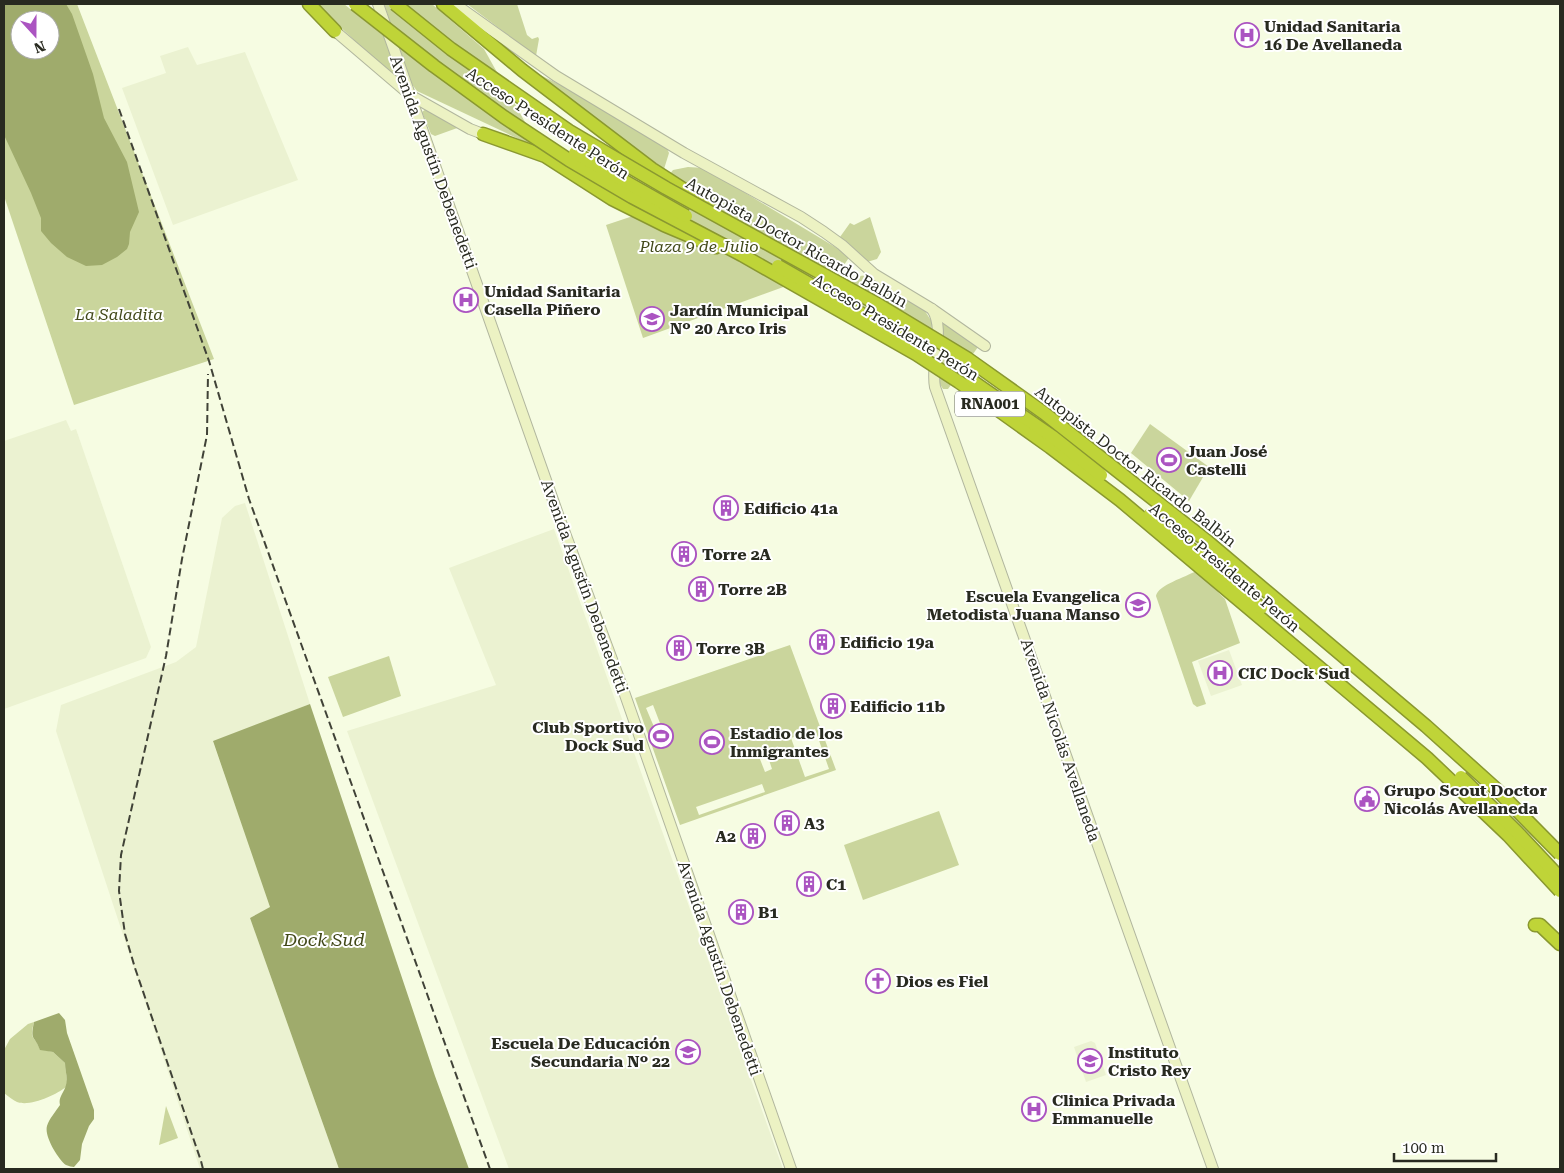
<svg xmlns="http://www.w3.org/2000/svg" width="1564" height="1173" viewBox="0 0 1564 1173" font-family="'Roboto Serif',serif">
	<style>
		.built { fill: #ebf2d1 }
		.green { fill: #cad59c; fill-rule: evenodd }
		.water { fill: #9fab6c; fill-rule: evenodd }
		.lines { fill: none; stroke-linecap: round; stroke-linejoin: round }
		.secondary-casing { stroke: #b1b69e; stroke-width: 12 }
		.highway-casing { stroke: #8a9830; stroke-width: 15 }
		.secondary { stroke: #ecf2c3; stroke-width: 10 }
		.highway { stroke: #bfd438; stroke-width: 12 }
		.rail { stroke: #404237; stroke-width: 2; stroke-dasharray: 8 4; stroke-linecap: butt }
		.highway-bridge-casing { stroke: #8a9830; stroke-width: 15; stroke-linecap: butt }
		.highway-bridge { stroke: #bfd438; stroke-width: 12 }
		.labels { text-anchor: middle; stroke-width: 4; stroke-linejoin: round; paint-order: stroke }
		.shield { fill: #fff; stroke: #686a63; stroke-width: 1 }
		.shield-label { font-size: 15px; font-weight: bold; fill: #282a20 }
		.poi-label { font-size: 16px; font-weight: bold; fill: #282a20; stroke: #fff; text-anchor: start }
		.street-label { font-size: 16px; fill: #282a20; stroke: #fff }
		.park-label { font-size: 16px; font-style: italic; fill: #434a1b; stroke: #fff }
		.water-label { font-size: 18px; font-style: italic; fill: #404717; stroke: #fff }
	</style>
	<rect width="100%" height="100%" fill="#f6fce2"/>
	<g class="built">
		<polygon points="188,47 197,65 245,52 298,180 173,225 122,88 166,73 160,56"/>
		<polygon points="66,420 71,431 76,429 151,647 146,658 4,709 4,441"/>
		<polygon points="245,503 310,704 213,742 271,907 250,918 339,1169 200,1169 56,731 61,705 176,662 196,647 222,518 235,506"/>
		<polygon points="554,529 783,1169 509,1169 347,731 496,685 449,568"/>
		<polygon points="1229,650 1242,685 1211,696 1198,661"/>
		<polygon points="1091,1041 1095,1043 1106,1075 1086,1082 1074,1047"/>
	</g>
	<g class="green">
		<path d="M4,4H77L214,359L74,405L4,196ZM20,20H50V50H20Z"/>
		<polygon points="316,4 344,4 385,37 397,73 394,75 370,55"/>
		<polygon points="384,4 432,4 484,49 540,149 417,91 411,83"/>
		<polygon points="467,4 517,4 527,35 532,39 538,37 539,39 536,56"/>
		<polygon points="532,71 575,92 666,146 669,153 664,169"/>
		<polygon points="426,109 460,127 435,136 431,134 422,112"/>
		<polygon points="688,167 704,168 850,256 844,265 643,338 606,225 633,216 644,207 673,170"/>
		<polygon points="870,217 881,252 877,259 867,262 840,237 850,223 854,225"/>
		<polygon points="870,275 925,311 932,322 930,365 811,297 859,276"/>
		<polygon points="940,321 977,345 978,347 948,389 943,389 938,381"/>
		<polygon points="1150,424 1209,467 1189,501 1131,453"/>
		<path d="M1196,571L1225,599L1240,643L1192,662L1206,704L1197,707L1193,704L1156,596C1158,585 1186,577 1196,571Z"/>
		<path d="M790,645L836,770L680,825L635,698ZM653,705L663,731L657,734L646,708ZM815,729L829,769L805,777L791,738ZM766,751L772,769L765,772L758,754ZM762,784L765,792L699,815L696,807Z"/>
		<polygon points="389,656 401,696 343,717 328,677"/>
		<polygon points="939,811 959,865 863,900 844,845"/>
		<path d="M34,1022C29,1041 34,1034 40,1049L53,1052L65,1063L67,1082L66,1087C56,1095 30,1107 17,1102C13,1100 8,1096 4,1093V1050L10,1039L28,1024Z"/>
		<polygon points="166,1106 178,1138 159,1145"/>
	</g>
	<g class="water">
		<path d="M4,4H66L72,14L93,74L104,118L127,162L139,212L130,232L129,244L127,249L117,257L102,265L86,266L67,257L51,243L41,231V218L31,193L4,135ZM20,20H50V50H20Z"/>
		<polygon points="310,704 435,1076 469,1169 339,1169 250,918 270,907 213,741"/>
		<path d="M59,1013L65,1020L67,1033L94,1110V1119L89,1126L82,1144L80,1160L74,1167C72,1167 69,1166 66,1165C58,1159 44,1136 47,1126C49,1119 56,1111 60,1105C58,1097 64,1093 66,1085C68,1078 65,1070 65,1063L53,1052L40,1050C34,1034 30,1042 34,1022Z"/>
	</g>
	<g class="lines">
		<defs>
			<g id="secondary">
				<polyline points="378,4 559,517 623,689 791,1169"/>
				<polyline points="455,4 556,76 684,153 801,217 824,232 842,245 874,274 932,309 985,346"/>
				<polyline points="335,31 410,95 470,129 483,134"/>
				<path d="M932,309C946,331 930,362 935,387L1213,1169"/>
			</g>
			<g id="highway">
				<polyline points="309,4 335,31"/>
				<polyline points="443,4 522,70 652,169 708,205"/>
				<polyline points="483,134 545,156 612,199 664,225 716,247"/>
				<polyline points="1535,925 1540,925 1560,944"/>
			</g>
		</defs>
		<use href="#secondary" class="secondary-casing"/>
		<use href="#highway" class="highway-casing"/>
		<use href="#secondary" class="secondary"/>
		<use href="#highway" class="highway"/>
		<g class="rail">
			<polyline points="119,109 209,361 249,499 490,1169"/>
			<polyline points="203,1169 201,1161 135,968 125,934 119,891 121,855 166,656 182,559 207,435 208,374"/>
		</g>
		<defs>
			<g id="highway-bridge">
				<polyline points="355,4 434,66 504,117 569,160 632,197 742,255 916,354 959,382 1050,447 1120,500 1427,758 1508,835 1560,891"/>
				<polyline points="395,4 451,49 569,131 666,188 877,304 968,359 1044,413 1208,542 1426,726 1495,788 1560,854"/>
				<polyline points="575,153 686,216"/>
				<polyline points="778,266 928,352"/>
				<polyline points="972,381 1053,437 1101,475"/>
				<polyline points="1150,514 1261,608"/>
				<polyline points="1461,777 1517,832 1560,878"/>
			</g>
		</defs>
		<use href="#highway-bridge" class="highway-bridge-casing"/>
		<use href="#highway-bridge" class="highway-bridge"/>
	</g>
	<defs>
		<symbol id="hospital-ring" viewBox="-11 -11 22 22"><circle r="9.5" fill="#fff" stroke="#ab54c1" stroke-width="1.5"/><path d="M-5-5h3v3.5h4V-5h3V5h-3V1.5h-4V5h-3Z" fill="#ab54c1"/></symbol>
		<symbol id="school-ring" viewBox="-11 -11 22 22"><circle r="9.5" fill="#fff" stroke="#ab54c1" stroke-width="1.5"/><path d="M0-5L7-2L0 1L-7-2ZM-4 1L0 2.5L4 1V4Q0 6-4 4Z" fill="#ab54c1"/></symbol>
		<symbol id="stadium-ring" viewBox="-11 -11 22 22"><circle r="9.5" fill="#fff" stroke="#ab54c1" stroke-width="1.5"/><path d="M0-5a6.5 5 0 1 0 0 10a6.5 5 0 1 0 0-10ZM-3.5-1.8h7v3.6h-7Z" fill="#ab54c1"/></symbol>
		<symbol id="building-ring" viewBox="-11 -11 22 22"><circle r="9.5" fill="#fff" stroke="#ab54c1" stroke-width="1.5"/><path d="M-4-6H4V6H1V3H-1V6H-4ZM-2.5-4.3h1.7v1.8h-1.7ZM.8-4.3h1.7v1.8H.8ZM-2.5-1h1.7V.8h-1.7ZM.8-1h1.7V.8H.8Z" fill="#ab54c1"/></symbol>
		<symbol id="civic-ring" viewBox="-11 -11 22 22"><circle r="9.5" fill="#fff" stroke="#ab54c1" stroke-width="1.5"/><path d="M-.6-6.5H3V-4.5H.6V-3L4-1V1h2V6H-6V1h2V-1L-.6-3ZM-1.2 2.5V6h2.4V2.5Z" fill="#ab54c1"/></symbol>
		<symbol id="church-ring" viewBox="-11 -11 22 22"><circle r="9.5" fill="#fff" stroke="#ab54c1" stroke-width="1.5"/><path d="M-1.2-6h2.4v3.5h3.3v2.4h-3.3V6h-2.4V-.1h-3.3v-2.4h3.3Z" fill="#ab54c1"/></symbol>
	</defs>
	<g fill-rule="evenodd">
		<use href="#hospital-ring" x="1233" y="21" width="28" height="28"/>
		<use href="#hospital-ring" x="452" y="286" width="28" height="28"/>
		<use href="#school-ring" x="638" y="305" width="28" height="28"/>
		<use href="#stadium-ring" x="1155" y="446" width="28" height="28"/>
		<use href="#building-ring" x="712" y="494" width="28" height="28"/>
		<use href="#building-ring" x="670" y="540" width="28" height="28"/>
		<use href="#building-ring" x="687" y="575" width="28" height="28"/>
		<use href="#school-ring" x="1124" y="591" width="28" height="28"/>
		<use href="#building-ring" x="808" y="628" width="28" height="28"/>
		<use href="#building-ring" x="665" y="634" width="28" height="28"/>
		<use href="#hospital-ring" x="1206" y="659" width="28" height="28"/>
		<use href="#building-ring" x="819" y="692" width="28" height="28"/>
		<use href="#stadium-ring" x="647" y="722" width="28" height="28"/>
		<use href="#stadium-ring" x="698" y="728" width="28" height="28"/>
		<use href="#civic-ring" x="1353" y="785" width="28" height="28"/>
		<use href="#building-ring" x="773" y="809" width="28" height="28"/>
		<use href="#building-ring" x="739" y="822" width="28" height="28"/>
		<use href="#building-ring" x="795" y="870" width="28" height="28"/>
		<use href="#building-ring" x="727" y="898" width="28" height="28"/>
		<use href="#church-ring" x="864" y="967" width="28" height="28"/>
		<use href="#school-ring" x="674" y="1038" width="28" height="28"/>
		<use href="#school-ring" x="1076" y="1047" width="28" height="28"/>
		<use href="#hospital-ring" x="1020" y="1095" width="28" height="28"/>
	</g>
	<g class="labels">
		<rect class="shield" x="955" y="391.5" width="70" height="25" rx="4"/>
		<g class="shield-label">
			<text x="990" y="409">RNA001</text>
		</g>
		<g class="poi-label">
			<text x="1264" y="32">Unidad Sanitaria<tspan x="1264" dy="18">16 De Avellaneda</tspan></text>
			<text x="484" y="297">Unidad Sanitaria<tspan x="484" dy="18">Casella Piñero</tspan></text>
			<text x="670" y="316">Jardín Municipal<tspan x="670" dy="18">Nº 20 Arco Iris</tspan></text>
			<text x="1186" y="457">Juan José<tspan x="1186" dy="18">Castelli</tspan></text>
			<text x="744" y="514">Edificio 41a</text>
			<text x="702" y="560">Torre 2A</text>
			<text x="718" y="595">Torre 2B</text>
			<text x="1120" y="602" text-anchor="end">Escuela Evangelica<tspan x="1120" dy="18">Metodista Juana Manso</tspan></text>
			<text x="840" y="648">Edificio 19a</text>
			<text x="696" y="654">Torre 3B</text>
			<text x="1238" y="679">CIC Dock Sud</text>
			<text x="850" y="712">Edificio 11b</text>
			<text x="644" y="733" text-anchor="end">Club Sportivo<tspan x="644" dy="18">Dock Sud</tspan></text>
			<text x="730" y="739">Estadio de los<tspan x="730" dy="18">Inmigrantes</tspan></text>
			<text x="1384" y="796">Grupo Scout Doctor<tspan x="1384" dy="18">Nicolás Avellaneda</tspan></text>
			<text x="804" y="829">A3</text>
			<text x="736" y="842" text-anchor="end">A2</text>
			<text x="826" y="890">C1</text>
			<text x="758" y="918">B1</text>
			<text x="896" y="987">Dios es Fiel</text>
			<text x="670" y="1049" text-anchor="end">Escuela De Educación<tspan x="670" dy="18">Secundaria Nº 22</tspan></text>
			<text x="1108" y="1058">Instituto<tspan x="1108" dy="18">Cristo Rey</tspan></text>
			<text x="1052" y="1106">Clinica Privada<tspan x="1052" dy="18">Emmanuelle</tspan></text>
		</g>
		<g class="street-label">
			<text transform="translate(548 123) rotate(33)" y="6">Acceso Presidente Perón</text>
			<text transform="translate(434 162) rotate(70)" y="6">Avenida Agustín Debenedetti</text>
			<text transform="translate(797 242) rotate(29)" y="6">Autopista Doctor Ricardo Balbín</text>
			<text transform="translate(896 327) rotate(31)" y="6">Acceso Presidente Perón</text>
			<text transform="translate(1136 466) rotate(38)" y="6">Autopista Doctor Ricardo Balbín</text>
			<text transform="translate(1225 567) rotate(40)" y="6">Acceso Presidente Perón</text>
			<text transform="translate(585 586) rotate(70)" y="6">Avenida Agustín Debenedetti</text>
			<text transform="translate(1061 740) rotate(71)" y="6">Avenida Nicolás Avellaneda</text>
			<text transform="translate(720 968) rotate(71)" y="6">Avenida Agustín Debenedetti</text>
		</g>
		<g class="park-label">
			<text x="699" y="252">Plaza 9 de Julio</text>
			<text x="119" y="320">La Saladita</text>
		</g>
		<g class="water-label">
			<text x="324" y="946">Dock Sud</text>
		</g>
	</g>
	<rect width="1564" height="1173" fill="none" stroke="#282a20" stroke-width="10"/>
	<g transform="translate(35 35) rotate(159)"><circle r="24" fill="#ffffff" stroke="#a9aaa6"/>
	<path d="M0-4L9 19L0 12L-9 19Z" fill="#ab54c1"/>
	<text y="-8" font-size="14" font-weight="bold" text-anchor="middle" fill="#282a20">N</text>
	</g>
	<path d="M1394 1153v8h102v-8" fill="none" stroke="#282a20" stroke-width="2.5"/>
	<text x="1402" y="1153" font-size="15" fill="#282a20" stroke="#ffffff" stroke-width="4" paint-order="stroke">100 m</text>
</svg>
